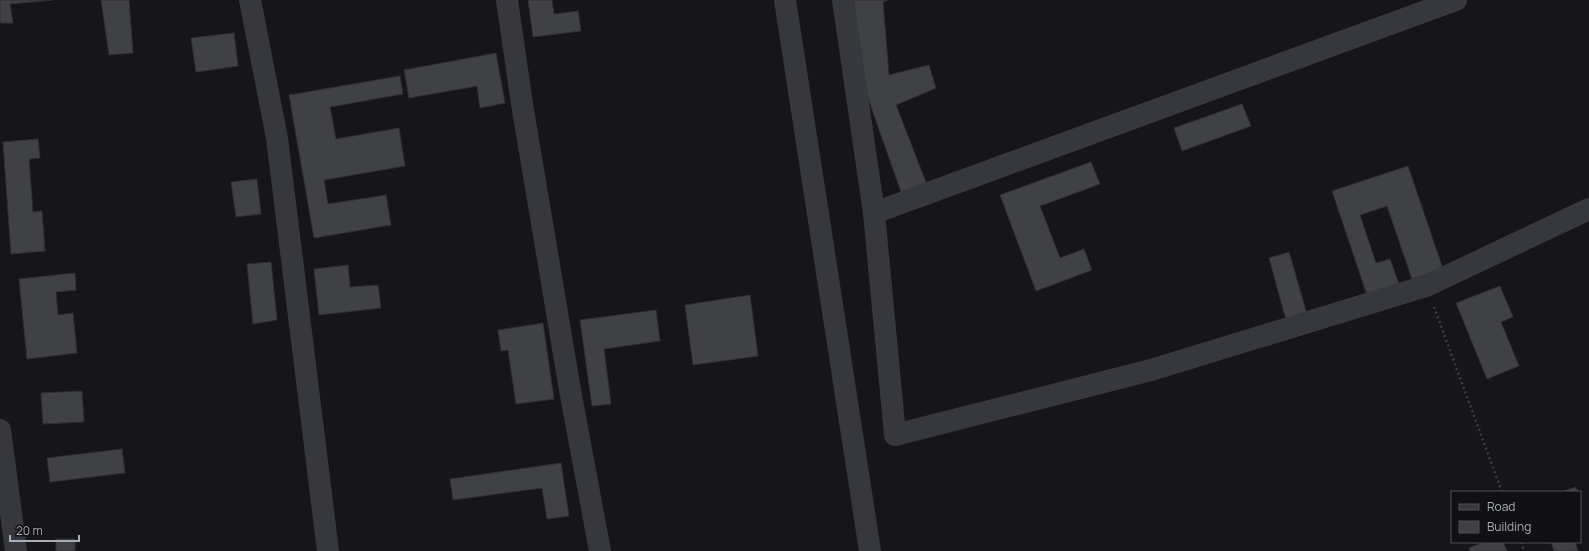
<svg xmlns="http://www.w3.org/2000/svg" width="1589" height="551" viewBox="0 0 1589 551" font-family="Manrope,sans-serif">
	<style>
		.building { fill: #404145; stroke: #303034 }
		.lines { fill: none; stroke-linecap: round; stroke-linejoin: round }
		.path { stroke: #3d3f44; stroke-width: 2.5; stroke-dasharray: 2 3; stroke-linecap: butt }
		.street { stroke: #37383d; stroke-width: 22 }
	</style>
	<rect width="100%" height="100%" fill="#161618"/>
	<g class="building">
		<polygon points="0,0 53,0 10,4 13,23 0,23"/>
		<polygon points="101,0 129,0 133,53 109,55"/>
		<polygon points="528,0 552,0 554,14 578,11 581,31 533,37"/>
		<polygon points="850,0 888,0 883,2 889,75 929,65 936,88 896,105 927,185 901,192 867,95"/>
		<polygon points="234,33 238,66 196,72 191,38"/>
		<polygon points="496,53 505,103 480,108 477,86 409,98 404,70"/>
		<polygon points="400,76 403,94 330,107 336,139 399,128 405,166 324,180 328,204 386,195 391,225 314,238 289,95"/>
		<polygon points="1242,104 1251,126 1182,151 1174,128"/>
		<polygon points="38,139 40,158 29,159 33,212 42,211 45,251 11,254 3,142"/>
		<polygon points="1091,162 1100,184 1040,206 1060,258 1084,249 1092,270 1036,291 1000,195"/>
		<polygon points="1408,166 1443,269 1412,279 1387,206 1360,215 1376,263 1390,259 1400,287 1368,298 1332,191"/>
		<polygon points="257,179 261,214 236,217 231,182"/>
		<polygon points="1289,252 1309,321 1288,327 1269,258"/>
		<polygon points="271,262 277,320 253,324 247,264"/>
		<polygon points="348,265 350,287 378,285 381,308 319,315 314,269"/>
		<polygon points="75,273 76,290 56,292 58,315 73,313 77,353 27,359 19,279"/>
		<polygon points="1500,286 1513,317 1501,322 1519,366 1487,379 1456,303"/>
		<polygon points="750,295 758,356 693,365 685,305"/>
		<polygon points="656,310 660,341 604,349 611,404 592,406 580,320"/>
		<polygon points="543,323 554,399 516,404 508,350 501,351 498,330"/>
		<polygon points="82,391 84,422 43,424 41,393"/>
		<polygon points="122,449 125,473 50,482 47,458"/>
		<polygon points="561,463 569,516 547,519 542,488 453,500 450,479"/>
		<polygon points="1576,487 1578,492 1561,492"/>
		<rect x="56" y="539" width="19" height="12"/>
		<polygon points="1484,542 1503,542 1507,551 1470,551 1469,548"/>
		<polygon points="1551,542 1575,542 1578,551 1554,551"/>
	</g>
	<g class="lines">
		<g class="path">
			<polyline points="1434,307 1502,492"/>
			<polyline points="1521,542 1524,551"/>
		</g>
		<g class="street">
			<polyline points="250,0 277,138 328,551"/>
			<polyline points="507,0 522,104 570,390 600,551"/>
			<polyline points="785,0 870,551"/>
			<polyline points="843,0 874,213 895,435 1151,370 1426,286 1589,209"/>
			<polyline points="874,213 1456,0"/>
			<polyline points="0,430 16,551"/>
		</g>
	</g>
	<rect x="1451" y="491" width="130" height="52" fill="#111113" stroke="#4d4f55"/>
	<rect x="1459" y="504" width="20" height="6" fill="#37383d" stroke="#4d4f55"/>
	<text x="1487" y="511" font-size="12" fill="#a8adb8">Road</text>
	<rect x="1459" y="521" width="20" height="12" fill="#404145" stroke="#4d4f55"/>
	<text x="1487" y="531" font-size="12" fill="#a8adb8">Building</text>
	<path d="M10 535v6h69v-6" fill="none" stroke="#a8adb8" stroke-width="2"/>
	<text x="16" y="535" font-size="12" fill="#a8adb8" stroke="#111113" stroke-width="3" paint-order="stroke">20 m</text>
</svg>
